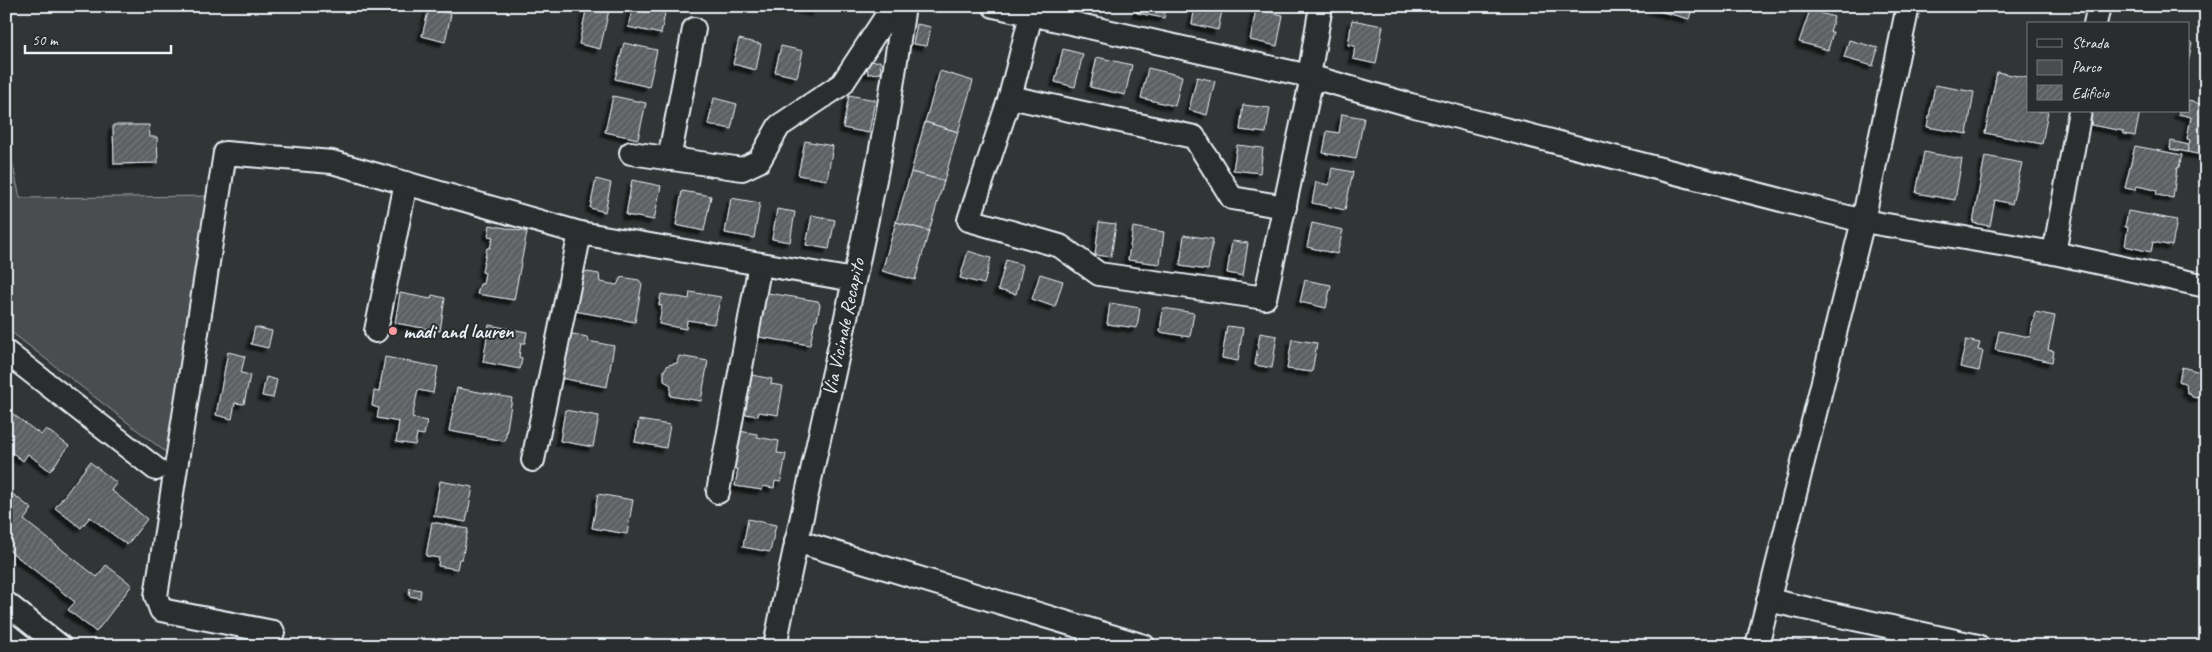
<svg xmlns="http://www.w3.org/2000/svg" width="2212" height="652" viewBox="0 0 2212 652" font-family="Caveat,sans-serif">
	<style>
		.green { fill: #494d4f; stroke: #989fa4 }
		.building { fill: url(#building-hatch); stroke: #e8f1f8; filter: url(#shadow) }
		.lines { fill: none; stroke-linecap: round; stroke-linejoin: round }
		.minor-casing { stroke: #e8f1f8; stroke-width: 26 }
		.minor { stroke: #2a2d2e; stroke-width: 22 }
		.poi-dot { fill: #ff9aa2; stroke: #2a2d2e; stroke-width: 2 }
		.labels { text-anchor: middle; stroke-width: 4; stroke-linejoin: round; paint-order: stroke }
		.street-label { font-size: 20px; fill: #e8f1f8; stroke: #2a2d2e }
		.poi-label { font-size: 20px; font-weight: bold; fill: #e8f1f8; stroke: #2a2d2e; text-anchor: start }
	</style>
	<defs>
		<pattern id="building-hatch" width="6" height="6" patternUnits="userSpaceOnUse" patternTransform="scale(1.25)"><rect width="6" height="6" fill="#5c6063"/><path d="M-1 1l2-2M0 6l6-6M5 7l2-2" fill="none" stroke="#73777a"/></pattern>
		<filter id="shadow"><feDropShadow dx="-4.5" dy="4.5" stdDeviation="1" flood-color="#0009"/></filter>
	</defs>
	<rect width="100%" height="100%" fill="#323536"/>
	<filter id="ink" filterUnits="userSpaceOnUse"><feTurbulence type="fractalNoise" baseFrequency=".02" numOctaves="2"/><feDisplacementMap in="SourceGraphic" scale="10" xChannelSelector="R" yChannelSelector="G"/><feConvolveMatrix kernelMatrix="1 2 1 2 8 2 1 2 1" color-interpolation-filters="sRGB"/></filter>
	<g filter="url(#ink)">
		<polygon class="green" points="6,134 20,198 213,196 168,454 6,328"/>
		<g class="building">
			<polygon points="587,6 610,6 600,49 579,44"/>
			<polygon points="633,6 665,13 661,34 628,27"/>
			<polygon points="793,6 817,6 815,12"/>
			<polygon points="1138,6 1166,6 1164,18 1137,13"/>
			<polygon points="1195,6 1223,6 1218,30 1192,24"/>
			<polygon points="1652,6 1693,6 1689,19 1651,9"/>
			<polygon points="429,8 451,14 445,42 422,36"/>
			<polygon points="1256,9 1283,15 1277,46 1250,40"/>
			<polygon points="1810,10 1834,17 1830,32 1833,32 1828,50 1799,42"/>
			<polygon points="1352,20 1383,26 1376,64 1353,59 1355,46 1348,45"/>
			<polygon points="917,24 931,27 927,46 913,44"/>
			<polygon points="739,39 761,44 756,70 733,64"/>
			<polygon points="1849,40 1878,48 1873,66 1844,58"/>
			<polygon points="2188,40 2192,42 2188,63"/>
			<polygon points="624,43 657,50 649,87 615,79"/>
			<polygon points="781,46 803,51 797,77 775,72"/>
			<polygon points="1063,49 1083,54 1075,87 1055,82"/>
			<polygon points="1097,57 1132,65 1125,95 1090,87"/>
			<polygon points="880,61 881,73 868,74 867,62"/>
			<polygon points="1148,68 1182,76 1175,106 1141,98"/>
			<polygon points="940,71 973,81 958,132 925,122"/>
			<polygon points="1997,72 2028,78 2028,111 2048,111 2042,144 1985,133"/>
			<polygon points="1197,77 1215,81 1207,115 1189,110"/>
			<polygon points="1935,85 1974,92 1967,134 1927,127"/>
			<polygon points="849,95 875,100 869,133 843,128"/>
			<polygon points="613,96 646,103 638,139 605,132"/>
			<polygon points="714,98 737,104 731,129 708,124"/>
			<polygon points="2188,101 2206,105 2206,136 2202,155 2187,152 2190,140 2187,139 2191,117 2178,114 2179,111 2188,111"/>
			<polygon points="1243,105 1270,108 1266,133 1240,130"/>
			<polygon points="2091,111 2140,111 2135,136 2124,134 2123,131 2091,125 2092,121 2089,120"/>
			<polygon points="1342,114 1364,118 1356,159 1323,153 1327,131 1339,133"/>
			<polygon points="925,122 958,132 944,181 911,172"/>
			<polygon points="113,125 149,125 150,137 157,137 158,163 114,164"/>
			<polygon points="805,141 833,146 827,180 798,175"/>
			<polygon points="2171,141 2189,145 2187,152 2170,149"/>
			<polygon points="1237,145 1263,148 1260,173 1233,170"/>
			<polygon points="2135,146 2182,155 2179,167 2177,168 2173,198 2157,195 2156,190 2137,186 2135,190 2125,188"/>
			<polygon points="1924,152 1962,159 1955,200 1916,193"/>
			<polygon points="1985,156 2022,163 2012,204 1995,200 1990,226 1973,223"/>
			<polygon points="1332,168 1353,172 1345,210 1312,203 1316,182 1329,185"/>
			<polygon points="911,172 944,181 929,231 896,222"/>
			<polygon points="596,179 611,183 605,212 590,208"/>
			<polygon points="632,180 661,186 654,220 626,215"/>
			<polygon points="682,191 711,196 704,231 676,225"/>
			<polygon points="731,198 760,203 754,238 725,233"/>
			<polygon points="777,209 795,212 790,242 772,239"/>
			<polygon points="2128,211 2177,220 2172,246 2153,242 2151,252 2125,246 2128,227 2125,227"/>
			<polygon points="812,215 835,220 829,249 806,245"/>
			<polygon points="896,222 929,231 915,280 882,271"/>
			<polygon points="1099,222 1116,224 1111,257 1095,255"/>
			<polygon points="1312,223 1343,230 1337,254 1307,247"/>
			<polygon points="490,225 527,232 514,300 477,294 480,284 483,284 485,273 482,272 487,248 490,248 493,237 488,236"/>
			<polygon points="1133,227 1164,232 1160,264 1128,260"/>
			<polygon points="1184,235 1213,239 1208,270 1180,266"/>
			<polygon points="1232,241 1248,243 1243,276 1227,273"/>
			<polygon points="968,251 991,258 984,284 960,278"/>
			<polygon points="1006,260 1023,265 1016,294 998,290"/>
			<polygon points="581,271 599,274 600,282 617,285 621,277 639,280 642,284 635,322 569,310"/>
			<polygon points="1040,274 1063,281 1055,307 1032,299"/>
			<polygon points="1305,280 1331,285 1326,308 1300,302"/>
			<polygon points="690,292 721,297 714,324 687,320 686,329 659,324 662,306 659,305 661,294 689,299"/>
			<polygon points="400,293 431,299 432,295 445,298 440,331 395,323"/>
			<polygon points="768,293 818,301 820,305 817,320 815,320 810,345 759,337 765,294"/>
			<polygon points="1110,303 1140,308 1137,328 1107,324"/>
			<polygon points="1163,308 1194,313 1190,337 1160,332"/>
			<polygon points="2035,312 2055,316 2048,350 2054,351 2052,362 1995,350 1999,331 2030,337"/>
			<polygon points="489,325 527,332 525,343 521,343 519,357 522,358 520,369 483,362"/>
			<polygon points="1227,326 1243,328 1238,361 1222,358"/>
			<polygon points="255,327 272,331 268,348 251,344"/>
			<polygon points="568,333 587,337 588,341 614,346 607,387 560,378"/>
			<polygon points="1260,333 1277,336 1272,368 1255,365"/>
			<polygon points="1292,339 1317,343 1312,372 1287,369"/>
			<polygon points="1966,340 1980,343 1978,350 1983,351 1979,371 1960,367"/>
			<polygon points="228,352 245,356 241,373 250,375 244,404 235,403 232,419 216,415"/>
			<polygon points="679,356 708,361 701,401 670,396 671,385 664,381 664,370 668,365 677,363"/>
			<polygon points="385,357 438,367 433,393 418,390 412,418 427,421 424,435 417,434 415,445 396,442 399,422 377,418 379,408 372,406 374,391 379,392"/>
			<polygon points="2206,366 2206,398 2200,396 2199,398 2192,397 2190,393 2187,393 2186,384 2179,381 2182,367 2204,373"/>
			<polygon points="752,375 772,379 771,384 783,386 778,415 759,412 758,416 745,414"/>
			<polygon points="266,377 277,380 273,398 262,396"/>
			<polygon points="457,388 512,398 505,441 449,431"/>
			<polygon points="6,409 41,435 46,429 69,446 50,471 28,454 23,461 6,448"/>
			<polygon points="565,410 599,416 593,447 560,441"/>
			<polygon points="639,420 670,425 666,448 635,442"/>
			<polygon points="739,431 757,434 757,437 779,441 777,453 786,454 781,482 775,481 774,488 763,486 762,490 735,486 738,469 732,469"/>
			<polygon points="90,462 117,483 111,490 147,519 127,545 90,517 81,528 55,508"/>
			<polygon points="440,481 473,487 466,522 434,516"/>
			<polygon points="6,489 32,509 24,520 97,577 106,565 132,585 96,632 68,610 75,602 6,548"/>
			<polygon points="598,494 633,500 627,534 592,528"/>
			<polygon points="748,519 776,525 770,552 743,547"/>
			<polygon points="432,522 468,529 462,559 459,559 457,569 438,566 439,558 426,556"/>
			<polygon points="410,588 421,590 420,598 409,596"/>
			<polygon points="1793,639 1823,646 1792,646"/>
		</g>
		<g class="lines">
			<defs>
				<g id="minor">
					<polyline points="994,6 1309,76 1411,105 1863,221 2054,253 2206,286"/>
					<polyline points="1031,15 1010,97 969,220 1060,246 1099,274 1265,298 1312,77"/>
					<polyline points="2095,24 2099,6"/>
					<polyline points="1309,76 1321,6"/>
					<polyline points="1010,97 1194,137 1232,198 1285,207"/>
					<polyline points="631,153 742,169 759,161 779,126 842,84 893,6"/>
					<polyline points="669,159 694,29"/>
					<polyline points="2054,253 2080,111"/>
					<polyline points="376,331 406,183"/>
					<polyline points="6,352 156,469"/>
					<polyline points="533,460 580,233"/>
					<polyline points="718,492 760,264"/>
					<polyline points="796,541 1144,646"/>
					<polyline points="1768,600 1978,646"/>
					<polyline points="6,603 60,646"/>
					<polyline points="273,632 161,610 156,596 225,153 332,162 580,233 854,280"/>
					<path d="M775,646C809,471 854,298 886,122C893,84 898,45 904,6"/>
					<polyline points="1757,646 1863,221 1908,6"/>
				</g>
			</defs>
			<use href="#minor" class="minor-casing"/>
			<use href="#minor" class="minor"/>
		</g>
	</g>
	<circle class="poi-dot" cx="393" cy="331" r="5"/>
	<g class="labels">
		<g class="street-label">
			<text transform="translate(843 327) rotate(-78)" y="7">Via Vicinale Recapito</text>
		</g>
		<g class="poi-label">
			<text x="403" y="338">madi and lauren</text>
		</g>
	</g>
	<rect width="2212" height="652" fill="none" stroke="#2a2d2e" stroke-width="25"/>
	<rect x="12" y="12" width="2187" height="627" fill="none" stroke="#e8f1f8" stroke-width="2" filter="url(#ink)"/>
	<rect x="2027" y="22" width="162" height="90" fill="#2a2d2e" stroke="#767b7f"/>
	<rect x="2037" y="39" width="25" height="8" fill="#2a2d2e" stroke="#767b7f"/>
	<text x="2072" y="48" font-size="15" fill="#e8f1f8">Strada</text>
	<rect x="2037" y="60" width="25" height="15" fill="#494d4f" stroke="#767b7f"/>
	<text x="2072" y="72" font-size="15" fill="#e8f1f8">Parco</text>
	<rect x="2037" y="85" width="25" height="15" fill="url(#building-hatch)" stroke="#767b7f"/>
	<text x="2072" y="98" font-size="15" fill="#e8f1f8">Edificio</text>
	<path d="M25 45v8h146v-8" fill="none" stroke="#e8f1f8" stroke-width="2.5"/>
	<text x="32" y="45" font-size="15" fill="#e8f1f8" stroke="#2a2d2e" stroke-width="4" paint-order="stroke">50 m</text>
</svg>
